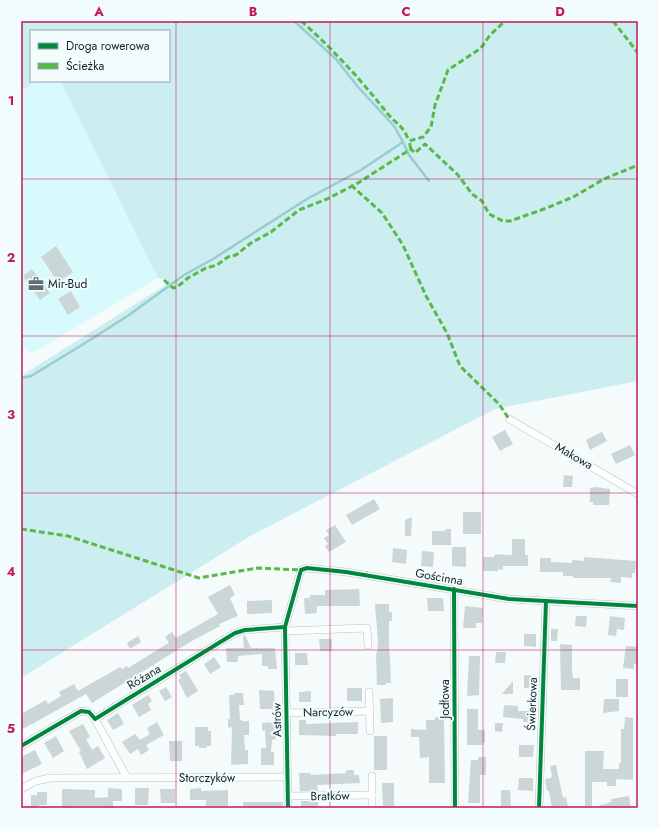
<svg xmlns="http://www.w3.org/2000/svg" width="659" height="829" viewBox="0 0 659 829" font-family="Jost,sans-serif">
	<style>
		.built { fill: #d9fafd }
		.green { fill: #cceef1 }
		.lines { fill: none; stroke-linecap: round; stroke-linejoin: round }
		.stream { stroke: #99ccd0; stroke-width: 2.5 }
		.building { fill: #cbd6d7 }
		.minor-casing { stroke: #b8c3c4; stroke-width: 8 }
		.minor { stroke: #fefefe; stroke-width: 7 }
		.quiet { stroke: #58b947; stroke-width: 3; stroke-dasharray: 6 3; stroke-linecap: butt }
		.cycleway-casing { stroke: #f3fcfd; stroke-width: 6 }
		.cycleway { stroke: #00873e; stroke-width: 4 }
		.grid { fill: none; stroke: #c2185b; stroke-width: 1; stroke-opacity: 0.55 }
		.labels { text-anchor: middle; stroke-width: 4; stroke-linejoin: round; paint-order: stroke }
		.poi-label { font-size: 12px; fill: #122325; stroke: #f3fcfd; text-anchor: start }
		.street-label { font-size: 12px; fill: #122325; stroke: #f3fcfd }
		.neatline { fill: none; stroke: #c2185b; stroke-width: 1.5 }
		.grid-label { font-size: 13px; text-anchor: middle; font-weight: bold; fill: #c2185b }
	</style>
	<rect width="100%" height="100%" fill="#f5fafb"/>
	<polygon class="built" points="38,81 60,81 158,278 31,354 27,348 21,352 21,91"/>
	<polygon class="green" points="21,21 638,21 638,381 495,409 252,535 21,678 21,376 164,286 165,283 162,279 158,278 60,81 169,81 169,31 31,31 31,81 38,81 21,91"/>
	<g class="lines">
		<g class="stream">
			<polyline points="294,21 336,59 358,87 394,126 403,142"/>
			<polyline points="21,378 31,376 82,345 129,315 184,275 213,259 307,199 361,170 403,142 409,155 429,181"/>
		</g>
	</g>
	<g class="building">
		<polygon points="56,246 73,272 58,282 41,257"/>
		<polygon points="32,269 50,293 40,300 23,276"/>
		<polygon points="71,291 80,307 68,315 58,299"/>
		<polygon points="505,430 513,444 500,451 492,437"/>
		<polygon points="602,432 607,441 590,450 586,440"/>
		<polygon points="630,445 635,455 616,464 611,454"/>
		<polygon points="564,475 573,476 572,487 563,487"/>
		<polygon points="595,487 610,489 609,505 593,505 593,502 590,502 590,488"/>
		<polygon points="374,499 380,509 352,525 346,515"/>
		<rect x="463" y="512" width="18" height="22"/>
		<polygon points="412,517 411,536 405,536 405,520"/>
		<polygon points="335,525 346,542 329,552 325,546 328,544 324,538 329,535 326,530"/>
		<polygon points="445,529 451,529 451,545 432,545 432,531 445,531"/>
		<polygon points="512,539 525,539 525,555 528,555 528,566 503,566 503,570 498,569 498,571 483,571 483,557 494,557 495,554 512,555"/>
		<polygon points="452,547 466,547 466,567 452,566"/>
		<polygon points="393,548 407,550 406,564 392,562"/>
		<polygon points="422,551 434,552 433,567 421,566"/>
		<polygon points="584,557 636,561 635,573 632,573 632,578 621,577 621,583 610,582 611,578 573,578 573,576 563,576 563,572 540,572 540,558 551,558 551,562 572,563 572,560 584,561"/>
		<polygon points="230,585 235,595 230,598 238,616 219,624 220,626 190,642 92,703 86,694 23,729 21,725 21,714 46,700 48,704 61,696 59,692 74,684 78,691 120,667 122,669 127,666 128,668 167,644 169,643 165,637 172,632 176,638 218,614 208,597"/>
		<polygon points="359,589 360,606 317,606 317,613 305,614 304,598 310,598 310,595 325,595 325,590"/>
		<polygon points="427,598 443,598 444,611 428,611"/>
		<polygon points="272,600 272,613 247,614 247,601"/>
		<polygon points="375,604 389,604 389,612 392,612 392,621 389,621 389,641 391,683 386,683 386,685 377,685 376,653 377,653 378,641"/>
		<polygon points="465,606 483,608 482,623 476,623 476,628 463,628"/>
		<polygon points="576,616 587,616 586,627 575,626"/>
		<polygon points="610,616 625,618 624,630 617,629 616,636 608,635"/>
		<polygon points="551,629 558,629 557,641 551,641"/>
		<polygon points="524,634 536,634 536,647 524,646"/>
		<polygon points="245,635 251,648 275,648 277,669 268,669 268,666 262,666 262,654 238,656 238,662 227,662 226,648 244,648 243,636"/>
		<polygon points="138,636 141,642 130,649 127,643"/>
		<polygon points="319,639 332,639 332,651 320,651"/>
		<polygon points="560,644 572,645 572,670 573,678 580,678 580,690 561,690"/>
		<polygon points="626,646 638,647 638,664 634,664 634,669 623,668"/>
		<polygon points="496,652 506,652 505,663 495,663"/>
		<polygon points="295,653 307,653 308,665 295,665"/>
		<polygon points="469,656 480,656 479,695 467,696"/>
		<polygon points="214,657 221,667 210,674 204,664"/>
		<polygon points="186,671 198,691 187,698 178,680 181,678 179,675"/>
		<polygon points="524,675 537,676 537,689 524,688"/>
		<rect x="616" y="679" width="12" height="18"/>
		<polygon points="513,681 513,694 502,694"/>
		<polygon points="166,687 172,697 165,701 159,691"/>
		<rect x="347" y="688" width="15" height="13"/>
		<polygon points="259,690 274,691 275,709 260,709"/>
		<polygon points="311,691 311,702 299,702 299,692"/>
		<polygon points="234,693 243,693 244,705 239,705 240,719 242,721 249,721 249,735 244,735 245,750 248,750 248,764 231,765 232,727 228,728 228,719 230,719 229,695 234,695"/>
		<polygon points="148,695 152,701 148,704 151,710 139,717 132,705"/>
		<polygon points="393,698 393,722 381,723 380,699"/>
		<polygon points="604,699 619,699 619,711 603,713"/>
		<polygon points="504,705 518,706 518,711 535,711 535,723 523,722 523,719 503,717"/>
		<polygon points="467,709 478,709 478,730 485,730 485,743 483,743 483,745 467,745"/>
		<polygon points="118,713 124,724 113,730 107,720"/>
		<polygon points="435,717 444,717 445,783 429,783 429,757 420,758 419,737 411,737 411,729 426,730 426,720 435,720"/>
		<polygon points="625,717 633,718 633,780 616,779 616,786 607,786 607,782 592,782 592,808 585,808 585,751 604,751 603,769 619,769 619,763 621,763 621,729 624,729"/>
		<polygon points="299,720 306,720 306,724 358,722 358,734 336,734 336,736 299,735"/>
		<polygon points="157,722 164,735 146,745 149,750 141,755 138,749 130,754 122,742 135,734 140,740 150,734 147,728"/>
		<polygon points="275,722 276,739 272,740 271,752 274,752 274,765 261,765 261,748 266,748 265,730 262,731 262,723"/>
		<polygon points="495,723 503,723 502,732 495,731"/>
		<polygon points="83,724 90,737 86,739 92,750 98,746 105,758 87,769 79,752 81,751 69,731"/>
		<polygon points="195,727 208,727 208,731 211,731 211,746 207,746 207,748 199,748 199,746 195,746"/>
		<polygon points="56,736 64,751 53,758 44,743"/>
		<rect x="374" y="736" width="13" height="34"/>
		<polygon points="169,741 182,741 182,761 170,761"/>
		<polygon points="519,745 534,745 533,757 519,757"/>
		<polygon points="35,750 42,764 21,774 21,757"/>
		<polygon points="478,757 486,757 486,775 480,775 480,803 468,803 471,760 478,760"/>
		<polygon points="556,765 563,798 566,797 568,807 552,808 549,791 547,791 545,779 551,778 552,776 550,766"/>
		<polygon points="346,770 354,770 354,775 359,775 360,783 317,785 318,791 300,791 299,773 311,773 311,775 346,773"/>
		<polygon points="519,778 533,778 533,791 518,790"/>
		<polygon points="382,783 394,783 394,806 383,806"/>
		<polygon points="108,788 122,789 122,801 113,801 113,808 104,808 104,806 62,807 62,789 95,790 95,798 108,797"/>
		<polygon points="135,788 149,788 148,805 135,805"/>
		<polygon points="201,788 201,791 228,790 228,806 206,806 206,800 190,800 190,789"/>
		<polygon points="160,789 175,789 175,803 161,803"/>
		<polygon points="501,790 510,790 511,806 501,806"/>
		<polygon points="37,792 47,792 47,805 39,805 39,808 31,808 31,795 37,795"/>
		<polygon points="629,796 631,808 598,808 598,806 611,802 611,799"/>
		<rect x="301" y="801" width="17" height="7"/>
		<rect x="243" y="802" width="40" height="6"/>
	</g>
	<g class="lines">
		<defs>
			<g id="minor">
				<polyline points="509,419 638,494"/>
				<polyline points="454,589 455,808"/>
				<polyline points="285,631 367,628 368,645"/>
				<polyline points="369,692 370,731"/>
				<polyline points="286,713 370,711"/>
				<polyline points="95,719 127,778"/>
				<polyline points="21,746 81,711 89,712 95,719 235,633 245,630 285,627"/>
				<polyline points="372,776 372,808"/>
				<polyline points="21,789 36,781 50,778 287,777"/>
				<polyline points="288,796 372,795"/>
				<polyline points="288,808 285,627 301,570 307,568 346,572 509,599 638,606"/>
				<polyline points="539,808 546,601"/>
			</g>
		</defs>
		<use href="#minor" class="minor-casing"/>
		<use href="#minor" class="minor"/>
		<g class="quiet">
			<path d="M301,21C333,49 361,80 387,113C397,125 403,125 409,141"/>
			<polyline points="613,21 638,53"/>
			<polyline points="411,149 409,141 423,137 431,127 435,105 448,70 481,48 490,35 505,21"/>
			<polyline points="351,185 382,213 403,245 426,296 447,333 460,366 499,404 509,419"/>
			<polyline points="164,280 173,288 177,287 188,278 206,268 217,265 228,257 236,255 251,243 271,232 299,210 327,199 358,183 411,149 415,153 425,144 458,175 472,194 482,201 489,214 503,221 510,221 547,208 575,196 604,179 638,165"/>
			<polyline points="21,529 68,536 199,578 257,568 301,570"/>
		</g>
		<defs>
			<g id="cycleway">
				<polyline points="454,589 455,808"/>
				<polyline points="21,746 81,711 89,712 95,719 235,633 245,630 285,627"/>
				<polyline points="288,808 285,627 301,570 307,568 346,572 509,599 638,606"/>
				<polyline points="539,808 546,601"/>
			</g>
		</defs>
		<use href="#cycleway" class="cycleway-casing"/>
		<use href="#cycleway" class="cycleway"/>
	</g>
	<path class="grid" d="M176,21V808M330,21V808M483,21V808M21,179H638M21,336H638M21,493H638M21,650H638"/>
	<defs>
		<symbol id="office-bare" viewBox="-9 -9 18 18"><path d="M-6-3h4V-5.5h4V-3h4V5H-6ZM-1-4.5V-3h2v-1.5ZM-6 0V1H6V0Z" fill="#616e70" stroke="#f3fcfd" stroke-width="2.5" paint-order="stroke"/></symbol>
	</defs>
	<g fill-rule="evenodd">
		<use href="#office-bare" x="25" y="273" width="22" height="22"/>
	</g>
	<g class="labels">
		<g class="poi-label">
			<text x="48" y="288">Mir-Bud</text>
		</g>
		<g class="street-label">
			<text transform="translate(574 456) rotate(30)" y="4">Makowa</text>
			<text transform="translate(439 577) rotate(10)" y="4">Gościnna</text>
			<text transform="translate(144 677) rotate(-31)" y="4">Różana</text>
			<text transform="translate(445 699) rotate(-90)" y="4">Jodłowa</text>
			<text transform="translate(532 704) rotate(-88)" y="4">Świerkowa</text>
			<text transform="translate(328 712) rotate(-1)" y="4">Narcyzów</text>
			<text transform="translate(277 720) rotate(-91)" y="4">Astrów</text>
			<text x="207" y="782">Storczyków</text>
			<text transform="translate(330 796) rotate(-1)" y="4">Bratków</text>
		</g>
	</g>
	<rect width="659" height="829" fill="none" stroke="#f3fcfd" stroke-width="44"/>
	<rect x="30" y="30" width="140" height="52" fill="#f3fcfd" stroke="#99a5a7"/>
	<rect x="38" y="43" width="20" height="6" fill="#00873e" stroke="#99a5a7"/>
	<text x="66" y="50" font-size="12" fill="#122325">Droga rowerowa</text>
	<rect x="38" y="63" width="20" height="6" fill="#58b947" stroke="#99a5a7"/>
	<text x="66" y="70" font-size="12" fill="#122325">Ścieżka</text>
	<rect x="22" y="22" width="615" height="785" class="neatline"/>
	<g class="grid-label">
		<text x="99" y="16">A</text>
		<text x="253" y="16">B</text>
		<text x="406" y="16">C</text>
		<text x="560" y="16">D</text>
		<text x="11" y="105">1</text>
		<text x="11" y="262">2</text>
		<text x="11" y="419">3</text>
		<text x="11" y="576">4</text>
		<text x="11" y="733">5</text>
	</g>
</svg>
